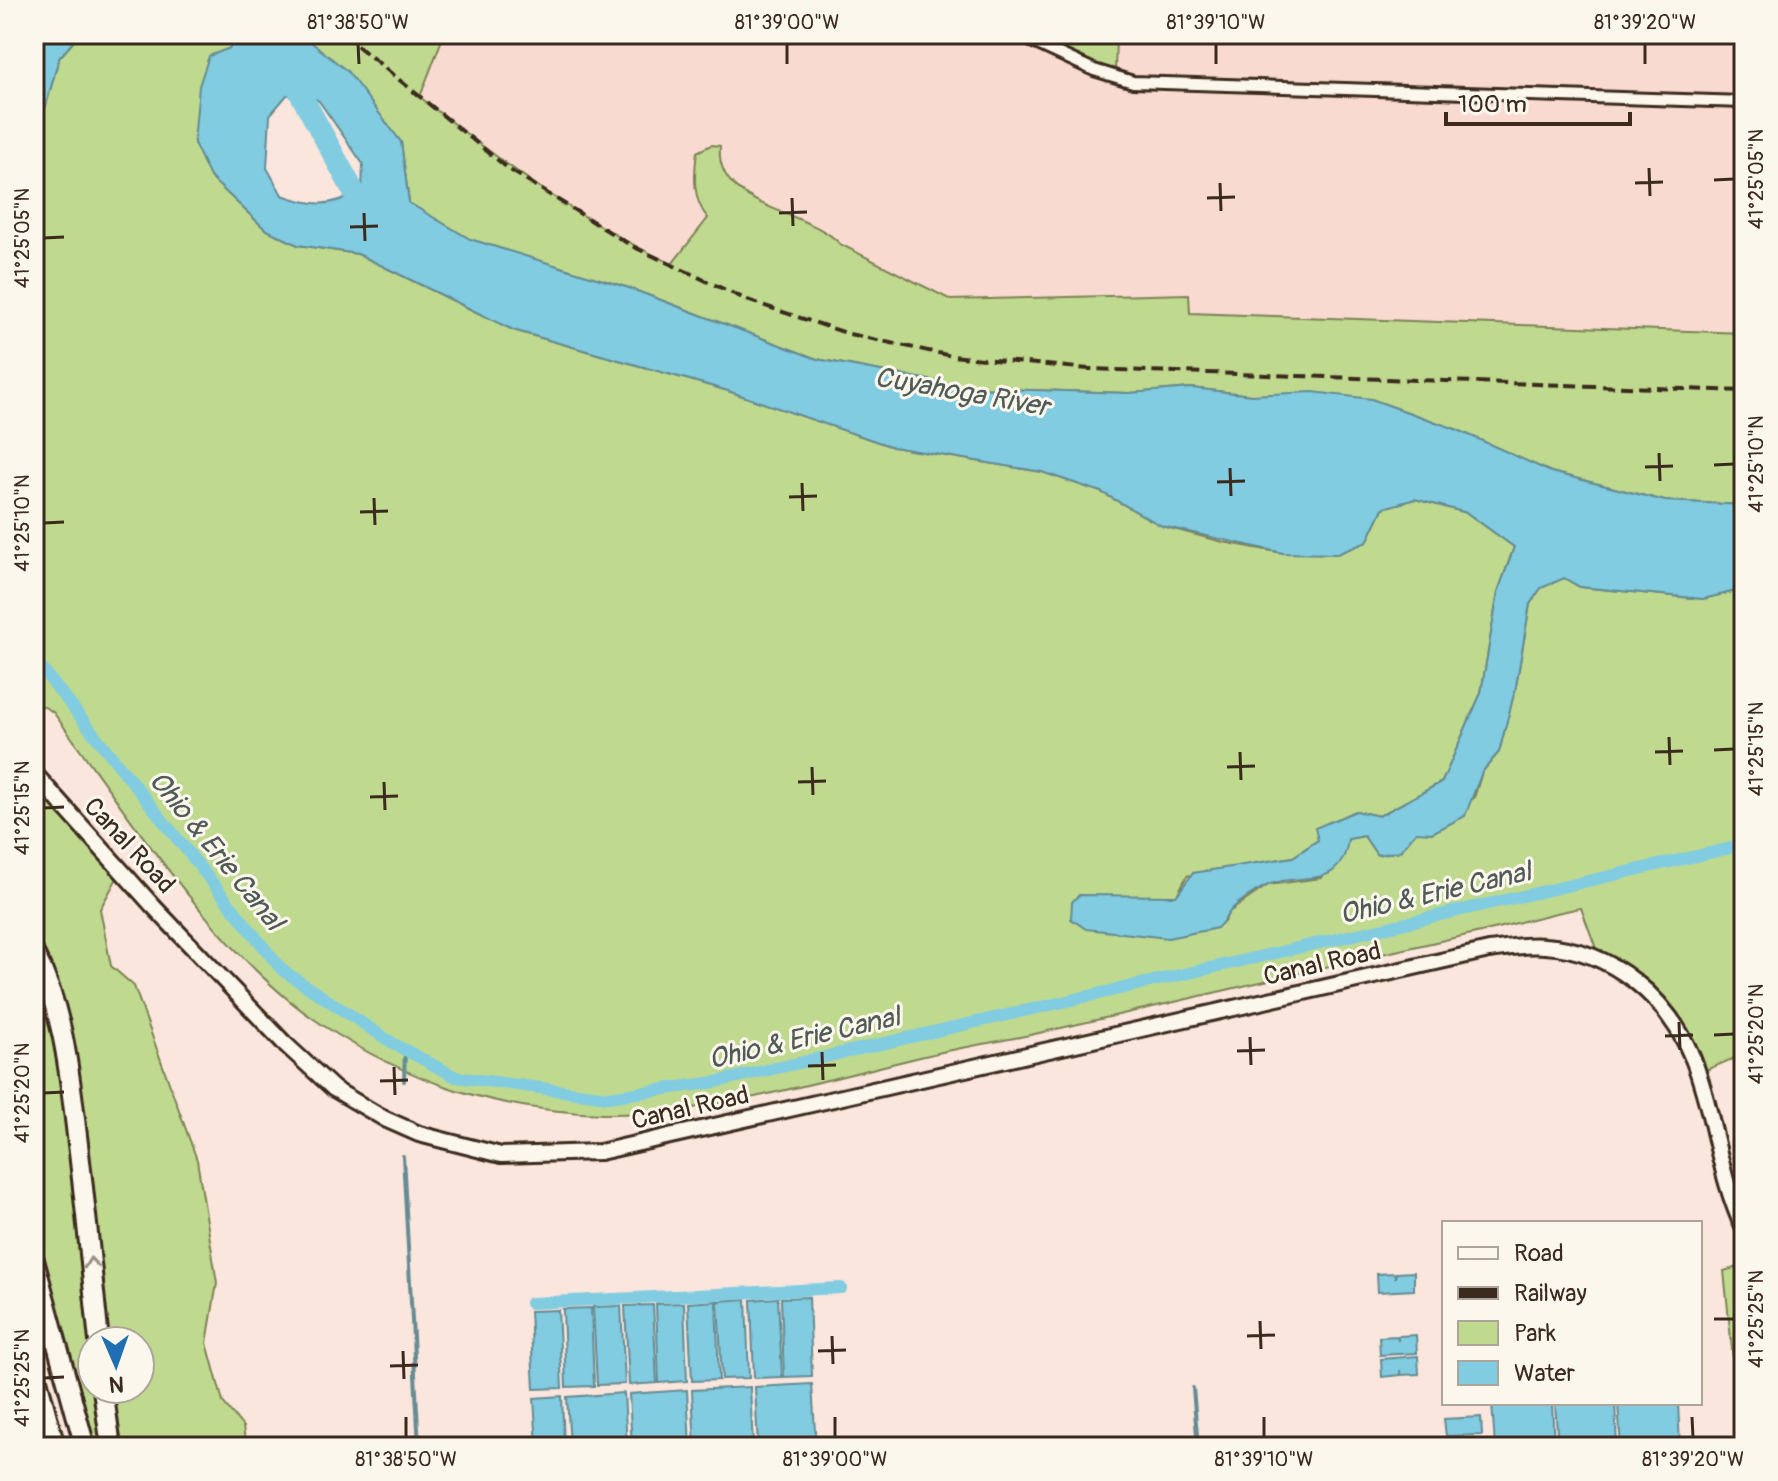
<svg xmlns="http://www.w3.org/2000/svg" width="1778" height="1481" viewBox="0 0 1778 1481" font-family="Pangolin,sans-serif">
	<style>
		.built { fill: #f9dad0 }
		.green { fill: #bfd98f; stroke: #7d8256; stroke-width: 2; fill-rule: evenodd }
		.water { fill: #81cce1; stroke: #658b93; stroke-width: 2; fill-rule: evenodd }
		.lines { fill: none; stroke-linecap: round; stroke-linejoin: round }
		.stream { stroke: #658b93; stroke-width: 4 }
		.canal { stroke: #81cce1; stroke-width: 12 }
		.river { stroke: #81cce1; stroke-width: 22 }
		.street-casing { stroke: #3b2a1e; stroke-width: 16 }
		.secondary-casing { stroke: #3b2a1e; stroke-width: 20 }
		.highway-casing { stroke: #3b2a1e; stroke-width: 24 }
		.street { stroke: #fbf7ec; stroke-width: 10 }
		.secondary { stroke: #fbf7ec; stroke-width: 14 }
		.highway { stroke: #fbf7ec; stroke-width: 18 }
		.rail { stroke: #3b2a1e; stroke-width: 4; stroke-dasharray: 12 6; stroke-linecap: butt }
		.oneway { stroke: #9b9085 }
		.ticks { fill: none; stroke: #3b2a1e; stroke-width: 3 }
		.labels { text-anchor: middle; stroke-width: 6; stroke-linejoin: round; paint-order: stroke }
		.street-label { font-size: 26px; fill: #3b2a1e; stroke: #fbf7ec }
		.water-label { font-size: 28px; font-style: italic; fill: #505b58; stroke: #fbf7ec }
		.neatline { fill: none; stroke: #3b2a1e; stroke-width: 3 }
		.ticks-label { font-size: 20px; text-anchor: middle; fill: #3b2a1e }
	</style>
	<rect width="100%" height="100%" fill="#fae6dc"/>
	<filter id="ink" filterUnits="userSpaceOnUse"><feTurbulence type="fractalNoise" baseFrequency=".0125" numOctaves="2"/><feDisplacementMap in="SourceGraphic" scale="16" xChannelSelector="R" yChannelSelector="G"/><feConvolveMatrix kernelMatrix="1 2 1 2 8 2 1 2 1" color-interpolation-filters="sRGB"/></filter>
	<g filter="url(#ink)">
		<polygon class="built" points="444,34 1016,34 1115,76 1116,34 1744,34 1744,333 1190,313 1189,294 951,300 732,188 672,265 632,246 523,177 420,96"/>
		<g class="green">
			<path d="M80,34H232L210,177L265,229L298,245L358,254L513,330L725,390L893,447L1042,472L1101,492L1162,526L1223,542L1283,553L1367,542L1383,508L1415,499L1467,513L1514,547L1498,592L1481,693L1442,782L1379,816L1356,811L1316,828L1318,840L1293,857L1187,876L1178,893L1189,932L1212,929L1224,922L1229,912L1268,885L1321,878L1348,839L1364,836L1377,855L1400,851L1416,832L1474,798L1482,772L1499,752L1516,686L1530,604L1541,588L1564,578L1580,587L1703,599L1744,589V1054L1699,1073L1670,1013L1601,962L1581,908C1547,914 1514,924 1481,932C1338,963 1195,998 1052,1030C1016,1039 979,1044 942,1052C834,1076 716,1116 604,1114C498,1111 410,1083 321,1024C218,956 127,812 53,712L34,701V149L59,58Z"/>
			<path d="M301,34H444L420,97C498,160 580,221 672,264L708,218C692,200 694,174 697,152L711,145L720,146C714,209 807,208 840,244L951,300L1189,294L1190,313L1744,333V505L1665,501L1551,472L1458,430L1371,399L1251,395L1192,388L1130,393L971,388L817,359L629,288L469,239L409,203L401,142Z"/>
			<polygon points="1016,34 1116,34 1115,77"/>
			<path d="M34,773L121,871L100,909L111,966L134,986L197,1160L217,1283L207,1343L223,1402L243,1427L246,1447H85L34,1260ZM92,1341H140V1389H92Z"/>
			<polygon points="1744,1265 1744,1447 1742,1447 1724,1271"/>
		</g>
		<g class="water">
			<polygon points="34,34 80,34 59,58 34,149"/>
			<path d="M232,34H301L347,71L401,142L409,203L470,239L629,288L817,359L971,388L1130,393L1192,388L1251,395L1313,392L1371,399L1458,430L1551,472L1665,501L1744,505V589L1703,599L1580,587L1564,578L1541,588L1530,604L1516,686L1499,752L1482,772L1465,816L1432,833L1416,832L1400,851L1377,855L1364,836L1348,839C1341,895 1298,869 1264,887C1253,893 1236,903 1228,914C1224,920 1223,923 1217,928L1168,938L1086,929L1071,919L1072,902L1079,895L1176,896L1193,873L1293,857L1318,840L1315,828L1356,811L1379,816L1442,782L1481,693L1498,592L1514,547L1467,513L1415,499L1383,508L1367,542L1337,554L1283,553L1162,526L1101,492L1042,472L893,447L725,390L513,330L358,254L298,245L265,229L210,177L194,143L199,86L209,56L230,48ZM304,93L319,101L363,164L362,191C329,207 316,207 282,195L267,168L270,115L287,95Z"/>
			<polygon points="1414,1272 1414,1290 1378,1292 1377,1274 1395,1273 1395,1278 1396,1273"/>
			<polygon points="809,1297 812,1376 784,1377 781,1298"/>
			<polygon points="778,1298 782,1377 754,1378 751,1300"/>
			<polygon points="746,1299 749,1378 722,1379 718,1301"/>
			<polygon points="716,1301 719,1380 692,1381 688,1303"/>
			<polygon points="684,1303 687,1381 659,1383 656,1304"/>
			<polygon points="653,1305 657,1383 629,1385 625,1306"/>
			<polygon points="621,1306 625,1384 597,1385 593,1307"/>
			<polygon points="591,1308 594,1386 566,1387 563,1309"/>
			<polygon points="558,1310 562,1388 534,1389 530,1311"/>
			<polygon points="1416,1335 1417,1353 1380,1355 1379,1337 1397,1336 1398,1341 1398,1336"/>
			<polygon points="1418,1356 1419,1374 1401,1375 1400,1370 1400,1375 1382,1377 1381,1359"/>
			<polygon points="812,1384 816,1447 758,1447 755,1387"/>
			<polygon points="750,1387 753,1447 695,1447 692,1390"/>
			<polygon points="687,1390 690,1447 632,1447 629,1394"/>
			<polygon points="624,1393 627,1447 570,1447 567,1397"/>
			<polygon points="562,1396 564,1447 537,1447 534,1398"/>
			<polygon points="1492,1403 1552,1403 1554,1447 1495,1447"/>
			<polygon points="1555,1403 1615,1403 1617,1447 1558,1447"/>
			<polygon points="1618,1403 1678,1403 1680,1446 1621,1447"/>
			<polygon points="1481,1417 1482,1435 1446,1436 1444,1419"/>
		</g>
		<g class="lines">
			<g class="stream">
				<polyline points="404,1081 405,1049"/>
				<polyline points="403,1156 419,1447"/>
				<polyline points="1193,1388 1198,1447"/>
			</g>
			<g class="canal">
				<polyline points="34,659 282,970 394,1044 456,1077 608,1097 716,1082 1744,845"/>
				<polyline points="531,1303 841,1288"/>
			</g>
			<polyline class="river" points="268,34 368,218"/>
			<defs>
				<polyline id="street" points="1016,34 1094,70 1133,82 1744,102"/>
				<path id="secondary" d="M34,773L153,906L284,1043L334,1089L385,1119L419,1134L501,1155L600,1152L1489,950C1507,948 1526,944 1545,946C1612,950 1668,998 1693,1059C1715,1114 1718,1175 1744,1229"/>
				<g id="highway">
					<path d="M34,953C65,1012 70,1079 78,1144C86,1210 92,1275 99,1341"/>
					<polyline points="34,1260 85,1447"/>
					<polyline points="34,1368 55,1447"/>
					<polyline points="103,1389 111,1447"/>
				</g>
			</defs>
			<use href="#street" class="street-casing"/>
			<use href="#secondary" class="secondary-casing"/>
			<use href="#highway" class="highway-casing"/>
			<use href="#street" class="street"/>
			<use href="#secondary" class="secondary"/>
			<use href="#highway" class="highway"/>
			<polyline class="rail" points="343,34 510,170 632,246 747,300 849,334 952,356 1089,369 1744,391"/>
		</g>
		<defs><path id="oneway-chevron" d="M-2-3.5L2.5 0L-2 3.5" fill="none" stroke-width="1.6" stroke-linecap="round" stroke-linejoin="round" transform="scale(2)"/></defs>
		<use class="oneway" href="#oneway-chevron" transform="translate(91 1263) rotate(-96)"/>
	</g>
	<path class="ticks" d="M358,44L359,64M787,44V64M1216,44V64M1645,44V64M1649,168L1650,196M1714,180L1734,179M1220,183L1221,211M1635,183L1663,182M792,198L793,226M1207,198L1235,197M364,213L365,241M779,213L807,212M350,227L378,226M44,238L64,237M1659,453L1660,481M1714,465L1734,464M1645,467L1673,466M1230,468L1231,496M1217,482L1245,481M802,483L803,511M789,497L817,496M374,498L375,525M360,512L388,511M44,523L64,522M1669,737L1670,765M1714,750L1734,749M1240,752L1241,780M1655,752L1683,751M812,767L813,795M1227,767L1255,766M384,782L385,810M798,782L826,781M370,797L398,796M44,808L64,807M1679,1022L1680,1050M1714,1035L1734,1034M1665,1036L1693,1035M1250,1037L1251,1065M1237,1051L1265,1050M822,1052L823,1080M808,1066L836,1065M394,1067L395,1095M380,1081L408,1080M44,1093L64,1092M1714,1319H1734M1260,1321L1261,1349M832,1336L833,1364M1247,1336L1275,1335M403,1351L404,1379M818,1351L846,1350M390,1366L418,1365M44,1378L64,1377M406,1417V1437M835,1417V1437M1264,1417V1437M1692,1417L1693,1437"/>
	<g class="labels">
		<g class="street-label">
			<text transform="translate(130 845) rotate(47)" y="9">Canal Road</text>
			<text transform="translate(1322 963) rotate(-13)" y="9">Canal Road</text>
			<text transform="translate(690 1107) rotate(-13)" y="9">Canal Road</text>
		</g>
		<g class="water-label">
			<text transform="translate(962 391) rotate(10)" y="10">Cuyahoga River</text>
			<text transform="translate(217 850) rotate(51)" y="10">Ohio &amp; Erie Canal</text>
			<text transform="translate(1435 892) rotate(-13)" y="10">Ohio &amp; Erie Canal</text>
			<text transform="translate(804 1037) rotate(-13)" y="10">Ohio &amp; Erie Canal</text>
		</g>
	</g>
	<rect width="1778" height="1481" fill="none" stroke="#fbf7ec" stroke-width="88"/>
	<rect x="1442" y="1221" width="260" height="184" fill="#fbf7ec" stroke="#aea59a" stroke-width="2"/>
	<rect x="1458" y="1247" width="40" height="12" fill="#fbf7ec" stroke="#aea59a" stroke-width="2"/>
	<text x="1514" y="1261" font-size="24" fill="#3b2a1e">Road</text>
	<rect x="1458" y="1287" width="40" height="12" fill="#3b2a1e" stroke="#aea59a" stroke-width="2"/>
	<text x="1514" y="1301" font-size="24" fill="#3b2a1e">Railway</text>
	<rect x="1458" y="1321" width="40" height="24" fill="#bfd98f" stroke="#aea59a" stroke-width="2"/>
	<text x="1514" y="1341" font-size="24" fill="#3b2a1e">Park</text>
	<rect x="1458" y="1361" width="40" height="24" fill="#81cce1" stroke="#aea59a" stroke-width="2"/>
	<text x="1514" y="1381" font-size="24" fill="#3b2a1e">Water</text>
	<g transform="translate(116 1365) rotate(178)"><circle r="38" fill="#fbf7ec" stroke="#aea59a" stroke-width="2"/>
	<path d="M0-6L14 30L0 20L-14 30Z" fill="#1f6fb2"/>
	<text y="-12" font-size="22" font-weight="bold" text-anchor="middle" fill="#3b2a1e">N</text>
	</g>
	<path d="M1446 112v12h184v-12" fill="none" stroke="#3b2a1e" stroke-width="4"/>
	<text x="1458" y="112" font-size="24" fill="#3b2a1e" stroke="#fbf7ec" stroke-width="6" paint-order="stroke">100 m</text>
	<rect x="44" y="44" width="1690" height="1393" class="neatline"/>
	<g class="ticks-label">
		<text x="358" y="29">81°38'50"W</text>
		<text x="787" y="29">81°39'00"W</text>
		<text x="1216" y="29">81°39'10"W</text>
		<text x="1645" y="29">81°39'20"W</text>
		<text transform="translate(1756 179) rotate(-90)" y="7">41°25'05"N</text>
		<text transform="translate(22 238) rotate(-90)" y="7">41°25'05"N</text>
		<text transform="translate(1756 464) rotate(-90)" y="7">41°25'10"N</text>
		<text transform="translate(22 523) rotate(-90)" y="7">41°25'10"N</text>
		<text transform="translate(1756 749) rotate(-90)" y="7">41°25'15"N</text>
		<text transform="translate(22 808) rotate(-90)" y="7">41°25'15"N</text>
		<text transform="translate(1756 1034) rotate(-90)" y="7">41°25'20"N</text>
		<text transform="translate(22 1093) rotate(-90)" y="7">41°25'20"N</text>
		<text transform="translate(1756 1319) rotate(-90)" y="7">41°25'25"N</text>
		<text transform="translate(22 1378) rotate(-90)" y="7">41°25'25"N</text>
		<text x="406" y="1466">81°38'50"W</text>
		<text x="835" y="1466">81°39'00"W</text>
		<text x="1264" y="1466">81°39'10"W</text>
		<text x="1693" y="1466">81°39'20"W</text>
	</g>
</svg>
